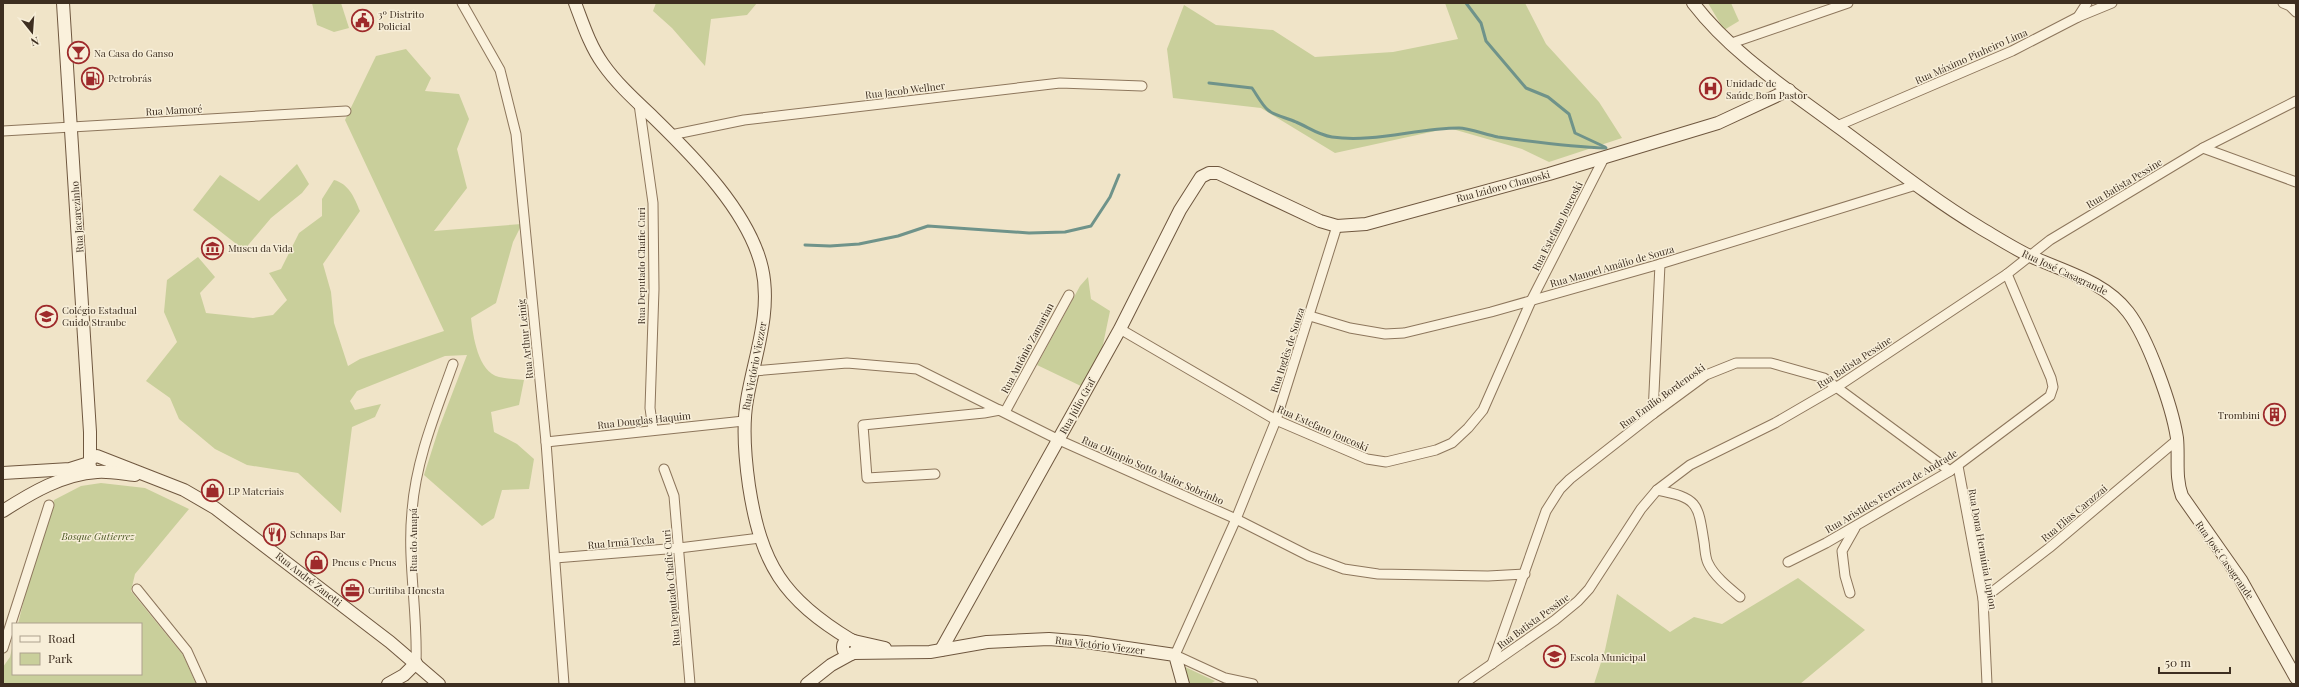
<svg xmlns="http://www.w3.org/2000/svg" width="2299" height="687" viewBox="0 0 2299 687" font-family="'Playfair Display',serif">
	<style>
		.green { fill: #c9cf9b }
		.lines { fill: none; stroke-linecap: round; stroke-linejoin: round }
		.stream { stroke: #6f938a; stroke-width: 3 }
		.street-casing { stroke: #8d765c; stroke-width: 11 }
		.secondary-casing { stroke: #6f573f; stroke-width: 14 }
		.street { stroke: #faf1dc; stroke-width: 9 }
		.secondary { stroke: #faf1dc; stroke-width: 12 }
		.labels { text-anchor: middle; stroke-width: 3; stroke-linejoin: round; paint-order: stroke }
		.poi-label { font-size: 10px; fill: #3d2e20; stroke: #f7eed8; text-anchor: start }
		.street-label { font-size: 10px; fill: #3d2e20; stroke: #f7eed8 }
		.park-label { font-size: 10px; font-style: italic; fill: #4d5a26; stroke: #f7eed8 }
	</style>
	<rect width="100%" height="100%" fill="#f0e4c8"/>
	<g class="green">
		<polygon points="312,3 341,3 349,28 334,32 317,25"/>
		<polygon points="656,3 757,3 747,15 711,19 705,66 672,28 653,11"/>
		<polygon points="1445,3 1525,3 1546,44 1599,102 1622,138 1549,162 1522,149 1449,128 1335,153 1261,108 1173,98 1167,49 1184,5 1216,25 1273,30 1315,57 1393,52 1458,39"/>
		<polygon points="1708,3 1731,3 1739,21 1724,30"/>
		<path d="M406,49L431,78L425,91L459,94L469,119L457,149L467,188L434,231L522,224L513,242L496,303L471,318C473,336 478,372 499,377C507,379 516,379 524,380L519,405L491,412L494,432L517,444L534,459L529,489L502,490L494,518L482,526L424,475L439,428L467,355L445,356L357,391L350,401L355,410L381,404L375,417L352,427L341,513L298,473L247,465L215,449L179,419L170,398L146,381L177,342L164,312L167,280L198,257L215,277L200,293L206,313L253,318L273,315L287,300L269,273L281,269L299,233L322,216V199L334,180C349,184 354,197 360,211L323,264L331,292L334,323L348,366L360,359L444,331L345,120L376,56Z"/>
		<polygon points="297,164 309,184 302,193 271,218 244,250 193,210 220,175 259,201"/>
		<polygon points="1088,277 1091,299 1110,311 1101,354 1083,387 1037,365 1080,286"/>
		<polygon points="101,483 145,488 189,509 135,574 131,591 183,655 196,684 3,684 3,667 10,657 13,644 13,674 141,674 141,624 18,624 31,571 54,500 81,486"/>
		<polygon points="1798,578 1865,630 1800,684 1594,684 1605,650 1617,594 1670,632 1694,617 1722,624"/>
		<polygon points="1183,666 1215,681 1210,684 1190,684"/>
	</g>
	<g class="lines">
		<g class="stream">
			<polyline points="1466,3 1481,23 1486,41 1526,88 1548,97 1569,114 1575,133 1605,147"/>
			<path d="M1209,83L1252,88C1257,95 1262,105 1268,110C1275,116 1288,118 1296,122C1308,127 1318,135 1332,137C1374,143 1417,128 1459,128C1468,128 1487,135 1498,137C1534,142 1570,147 1606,148"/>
			<polyline points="805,245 830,246 859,244 898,236 928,226 1029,233 1065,232 1091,226 1110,197 1119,175"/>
		</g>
		<defs>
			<g id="street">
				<polyline points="462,3 500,70 516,134 546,442 564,684"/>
				<polyline points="2283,3 2290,6 2296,12"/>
				<polyline points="2078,17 2087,3"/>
				<polyline points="1729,44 1848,3"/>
				<polyline points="639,104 653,203 654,289 650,408 653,429"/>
				<polyline points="1837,126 2012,51 2078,17 2112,3"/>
				<polyline points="3,131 346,111"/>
				<polyline points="671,135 744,120 1060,83 1142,86"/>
				<polyline points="2203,148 2296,182"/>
				<polyline points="1310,316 1350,328 1385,334 1404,333 1491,312 1660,264 1916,185"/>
				<polyline points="1120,329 1276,420 1367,459 1386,462 1436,450 1452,443 1468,428 1483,410 1531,301 1605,156"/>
				<polyline points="754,371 847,363 917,369 1059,440 1236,519 1309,556 1344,569 1378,574 1488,576 1525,574"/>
				<polyline points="1005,412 1069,295"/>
				<polyline points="1653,414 1660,264"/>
				<polyline points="546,442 744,421"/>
				<polyline points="1958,466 1983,599 1987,684"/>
				<polyline points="664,469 674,496 690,684"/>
				<polyline points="935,474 867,478 863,425 984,413 1000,410"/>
				<path d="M1657,490C1698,498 1698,503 1704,542C1705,548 1705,557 1708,563C1714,576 1729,588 1740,597"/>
				<polyline points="555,558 679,548 760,538"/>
				<polyline points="1788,562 1826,543 1950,471 2050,396 2053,387 2051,378 2007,274"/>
				<polyline points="137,589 187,651 202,684"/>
				<polyline points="1850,593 1845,576 1842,551 1855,528"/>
				<polyline points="1983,599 2049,548 2177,440"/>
				<polyline points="3,648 49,505"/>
				<path d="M416,663C418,612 407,562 412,511C416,459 436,412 453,364"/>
				<polyline points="1492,664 1546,511 1560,489 1570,479 1653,414 1706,375 1736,363 1771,363 1824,378 1950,471"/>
				<polyline points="1253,684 1225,678 1175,655 1236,519 1276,420 1337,226"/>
				<polyline points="1463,684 1555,620 1578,601 1589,589 1641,509 1657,490 1690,465 1775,423 1837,387 2007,274 2050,240 2203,148 2296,101"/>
			</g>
			<g id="secondary">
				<polyline points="63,3 90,432 90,460"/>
				<path d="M575,3C583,24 590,46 603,64C617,84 636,101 654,118C694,157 749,212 762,268C772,313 754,357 747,400C742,428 745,458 749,486C761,564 783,599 851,640"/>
				<path d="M1693,3C1733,55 1789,90 1841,129C1886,162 1931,198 1979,227C1996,237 2013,248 2030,256C2065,272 2104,281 2128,312C2148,338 2172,406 2177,438C2179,458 2175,477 2182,496L2241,580L2296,678"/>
				<polyline points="96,472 91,470 89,463 92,458 97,456 184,490 215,508 390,642 439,684"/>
				<polyline points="3,473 70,469 89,463"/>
				<path d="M3,511C31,493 63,474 97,472C110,471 123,474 135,475"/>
				<circle cx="850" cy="647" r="7"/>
				<polyline points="854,641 885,648"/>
				<polyline points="941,650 1120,329 1180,210 1201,177 1209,173 1218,173 1320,221 1337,226 1366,224 1549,174 1718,123 1789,90"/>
				<polyline points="853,653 930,652 987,642 1049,639 1086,642 1175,655 1183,684"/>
				<polyline points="388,684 404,675 416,663"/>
				<polyline points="807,684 831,665 851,654"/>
			</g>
		</defs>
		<use href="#street" class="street-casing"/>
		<use href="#secondary" class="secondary-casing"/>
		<use href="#street" class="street"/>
		<use href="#secondary" class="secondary"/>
	</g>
	<defs>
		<symbol id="civic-ring" viewBox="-11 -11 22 22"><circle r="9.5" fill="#f7eed8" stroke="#9e2a2b" stroke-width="1.5"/><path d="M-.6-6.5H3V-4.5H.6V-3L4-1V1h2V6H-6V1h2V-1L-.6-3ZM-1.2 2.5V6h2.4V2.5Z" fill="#9e2a2b"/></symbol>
		<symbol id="bar-ring" viewBox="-11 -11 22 22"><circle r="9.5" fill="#f7eed8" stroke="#9e2a2b" stroke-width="1.5"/><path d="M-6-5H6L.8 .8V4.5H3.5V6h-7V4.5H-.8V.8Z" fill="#9e2a2b"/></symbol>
		<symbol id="fuel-ring" viewBox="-11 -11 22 22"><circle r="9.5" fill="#f7eed8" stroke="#9e2a2b" stroke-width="1.5"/><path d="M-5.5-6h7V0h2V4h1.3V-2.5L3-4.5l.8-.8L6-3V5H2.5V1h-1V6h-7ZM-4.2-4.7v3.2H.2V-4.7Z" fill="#9e2a2b"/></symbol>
		<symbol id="hospital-ring" viewBox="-11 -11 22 22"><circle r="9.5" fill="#f7eed8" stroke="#9e2a2b" stroke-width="1.5"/><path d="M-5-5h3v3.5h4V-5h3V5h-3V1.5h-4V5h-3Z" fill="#9e2a2b"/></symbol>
		<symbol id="museum-ring" viewBox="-11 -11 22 22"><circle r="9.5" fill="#f7eed8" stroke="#9e2a2b" stroke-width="1.5"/><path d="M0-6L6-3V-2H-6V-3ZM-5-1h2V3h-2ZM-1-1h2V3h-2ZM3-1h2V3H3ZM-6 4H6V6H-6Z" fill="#9e2a2b"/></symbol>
		<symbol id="university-ring" viewBox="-11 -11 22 22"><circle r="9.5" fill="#f7eed8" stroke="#9e2a2b" stroke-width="1.5"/><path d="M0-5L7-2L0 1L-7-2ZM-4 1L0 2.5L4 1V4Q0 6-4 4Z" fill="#9e2a2b"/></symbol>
		<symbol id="building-ring" viewBox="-11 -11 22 22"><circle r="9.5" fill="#f7eed8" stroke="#9e2a2b" stroke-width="1.5"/><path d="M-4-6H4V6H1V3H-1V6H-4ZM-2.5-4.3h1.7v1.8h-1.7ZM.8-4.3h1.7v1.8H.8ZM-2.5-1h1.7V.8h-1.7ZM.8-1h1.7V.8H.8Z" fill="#9e2a2b"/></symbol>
		<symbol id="shop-ring" viewBox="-11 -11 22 22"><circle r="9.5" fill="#f7eed8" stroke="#9e2a2b" stroke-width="1.5"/><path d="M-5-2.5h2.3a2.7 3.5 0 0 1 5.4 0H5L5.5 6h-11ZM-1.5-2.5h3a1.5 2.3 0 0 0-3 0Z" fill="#9e2a2b"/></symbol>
		<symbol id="restaurant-ring" viewBox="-11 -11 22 22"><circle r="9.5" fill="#f7eed8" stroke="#9e2a2b" stroke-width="1.5"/><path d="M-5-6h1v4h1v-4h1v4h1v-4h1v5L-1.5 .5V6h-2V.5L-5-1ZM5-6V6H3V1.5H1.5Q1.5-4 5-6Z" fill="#9e2a2b"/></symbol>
		<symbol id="office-ring" viewBox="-11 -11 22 22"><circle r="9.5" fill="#f7eed8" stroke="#9e2a2b" stroke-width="1.5"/><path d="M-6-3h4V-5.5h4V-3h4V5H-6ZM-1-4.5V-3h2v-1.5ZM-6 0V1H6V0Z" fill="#9e2a2b"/></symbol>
		<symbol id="school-ring" viewBox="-11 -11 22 22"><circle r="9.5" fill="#f7eed8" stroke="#9e2a2b" stroke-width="1.5"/><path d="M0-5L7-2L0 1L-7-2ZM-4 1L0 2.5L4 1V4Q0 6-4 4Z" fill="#9e2a2b"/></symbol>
	</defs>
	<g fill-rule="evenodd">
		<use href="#civic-ring" x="350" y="8" width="25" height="25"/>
		<use href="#bar-ring" x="66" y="40" width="25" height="25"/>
		<use href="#fuel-ring" x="80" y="66" width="25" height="25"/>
		<use href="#hospital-ring" x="1698" y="76" width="25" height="25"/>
		<use href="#museum-ring" x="200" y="236" width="25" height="25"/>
		<use href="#university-ring" x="34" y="304" width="25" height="25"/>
		<use href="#building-ring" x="2262" y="402" width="25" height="25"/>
		<use href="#shop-ring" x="200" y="478" width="25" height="25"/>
		<use href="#restaurant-ring" x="262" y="522" width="25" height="25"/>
		<use href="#shop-ring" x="304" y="550" width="25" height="25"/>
		<use href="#office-ring" x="340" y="578" width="25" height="25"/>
		<use href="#school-ring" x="1542" y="644" width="25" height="25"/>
	</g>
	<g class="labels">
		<g class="poi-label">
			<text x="378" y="18">3º Distrito<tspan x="378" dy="12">Policial</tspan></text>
			<text x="94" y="57">Na Casa do Ganso</text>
			<text x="108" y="82">Petrobrás</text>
			<text x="1726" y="87">Unidade de<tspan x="1726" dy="12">Saúde Bom Pastor</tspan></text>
			<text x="228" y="252">Museu da Vida</text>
			<text x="62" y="314">Colégio Estadual<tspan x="62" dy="12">Guido Straube</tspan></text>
			<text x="2260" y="419" text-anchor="end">Trombini</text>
			<text x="228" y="495">LP Materiais</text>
			<text x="290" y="538">Schnaps Bar</text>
			<text x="332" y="566">Pneus e Pneus</text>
			<text x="368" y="594">Curitiba Honesta</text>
			<text x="1570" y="661">Escola Municipal</text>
		</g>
		<g class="street-label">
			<text transform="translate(1971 56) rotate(-24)" y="4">Rua Máximo Pinheiro Lima</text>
			<text transform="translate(905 90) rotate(-7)" y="4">Rua Jacob Wellner</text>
			<text transform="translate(174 110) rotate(-3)" y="4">Rua Mamoré</text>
			<text transform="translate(2124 183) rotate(-31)" y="4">Rua Batista Pessine</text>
			<text transform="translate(1503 186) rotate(-15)" y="4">Rua Izidoro Chanoski</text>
			<text transform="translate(77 217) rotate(-94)" y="4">Rua Jacarezinho</text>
			<text transform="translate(1557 226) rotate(-63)" y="4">Rua Estefano Joucoski</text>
			<text transform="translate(641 266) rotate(-90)" y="4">Rua Deputado Chafic Curi</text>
			<text transform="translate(1612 266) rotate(-16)" y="4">Rua Manoel Amálio de Souza</text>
			<text transform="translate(2065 272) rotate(25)" y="4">Rua José Casagrande</text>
			<text transform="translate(525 339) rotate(-96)" y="4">Rua Arthur Leinig</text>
			<text transform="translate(1027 348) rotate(-62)" y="4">Rua Antônio Zamarian</text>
			<text transform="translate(1287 350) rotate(-72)" y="4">Rua Inglês de Souza</text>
			<text transform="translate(1854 362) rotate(-33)" y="4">Rua Batista Pessine</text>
			<text transform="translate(754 366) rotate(-79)" y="4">Rua Victório Viezzer</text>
			<text transform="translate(1662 396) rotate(-36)" y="4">Rua Emílio Bordenoski</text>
			<text transform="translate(1077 406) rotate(-61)" y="4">Rua Júlio Graf</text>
			<text transform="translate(644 420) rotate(-6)" y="4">Rua Douglas Haquim</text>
			<text transform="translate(1323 428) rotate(24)" y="4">Rua Estefano Joucoski</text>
			<text transform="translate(1153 470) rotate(24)" y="4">Rua Olímpio Sotto Maior Sobrinho</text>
			<text transform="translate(1891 491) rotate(-31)" y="4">Rua Aristides Ferreira de Andrade</text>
			<text transform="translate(2074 513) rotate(-40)" y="4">Rua Elias Carazzai</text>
			<text transform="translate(413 540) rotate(-90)" y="4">Rua do Amapá</text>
			<text transform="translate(621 542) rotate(-5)" y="4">Rua Irmã Tecla</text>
			<text transform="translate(1983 549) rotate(80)" y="4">Rua Dona Hermínia Lupion</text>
			<text transform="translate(2225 560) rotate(55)" y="4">Rua José Casagrande</text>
			<text transform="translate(309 579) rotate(38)" y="4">Rua André Zanetti</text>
			<text transform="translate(671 588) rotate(-95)" y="4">Rua Deputado Chafic Curi</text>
			<text transform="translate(1533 621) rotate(-36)" y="4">Rua Batista Pessine</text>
			<text transform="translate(1100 645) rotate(7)" y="4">Rua Victório Viezzer</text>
		</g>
		<g class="park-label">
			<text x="98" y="540">Bosque Gutierrez</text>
		</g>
	</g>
	<rect width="2299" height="687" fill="none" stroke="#3d2e20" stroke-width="8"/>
	<rect x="12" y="623" width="130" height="52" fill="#f7eed8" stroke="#ada18e"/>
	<rect x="20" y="636" width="20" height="6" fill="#faf1dc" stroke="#ada18e"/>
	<text x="48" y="643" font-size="12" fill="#3d2e20">Road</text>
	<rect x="20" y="653" width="20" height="12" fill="#c9cf9b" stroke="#ada18e"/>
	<text x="48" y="663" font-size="12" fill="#3d2e20">Park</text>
	<g transform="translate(32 32) rotate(163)" stroke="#f7eed8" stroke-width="3" paint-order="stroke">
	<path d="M0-3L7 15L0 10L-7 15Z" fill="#3d2e20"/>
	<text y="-6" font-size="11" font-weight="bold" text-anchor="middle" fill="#3d2e20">N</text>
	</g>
	<path d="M2159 667v6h71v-6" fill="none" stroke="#3d2e20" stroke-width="2"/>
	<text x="2165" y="667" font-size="12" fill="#3d2e20" stroke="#f7eed8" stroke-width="3" paint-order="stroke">50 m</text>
</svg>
